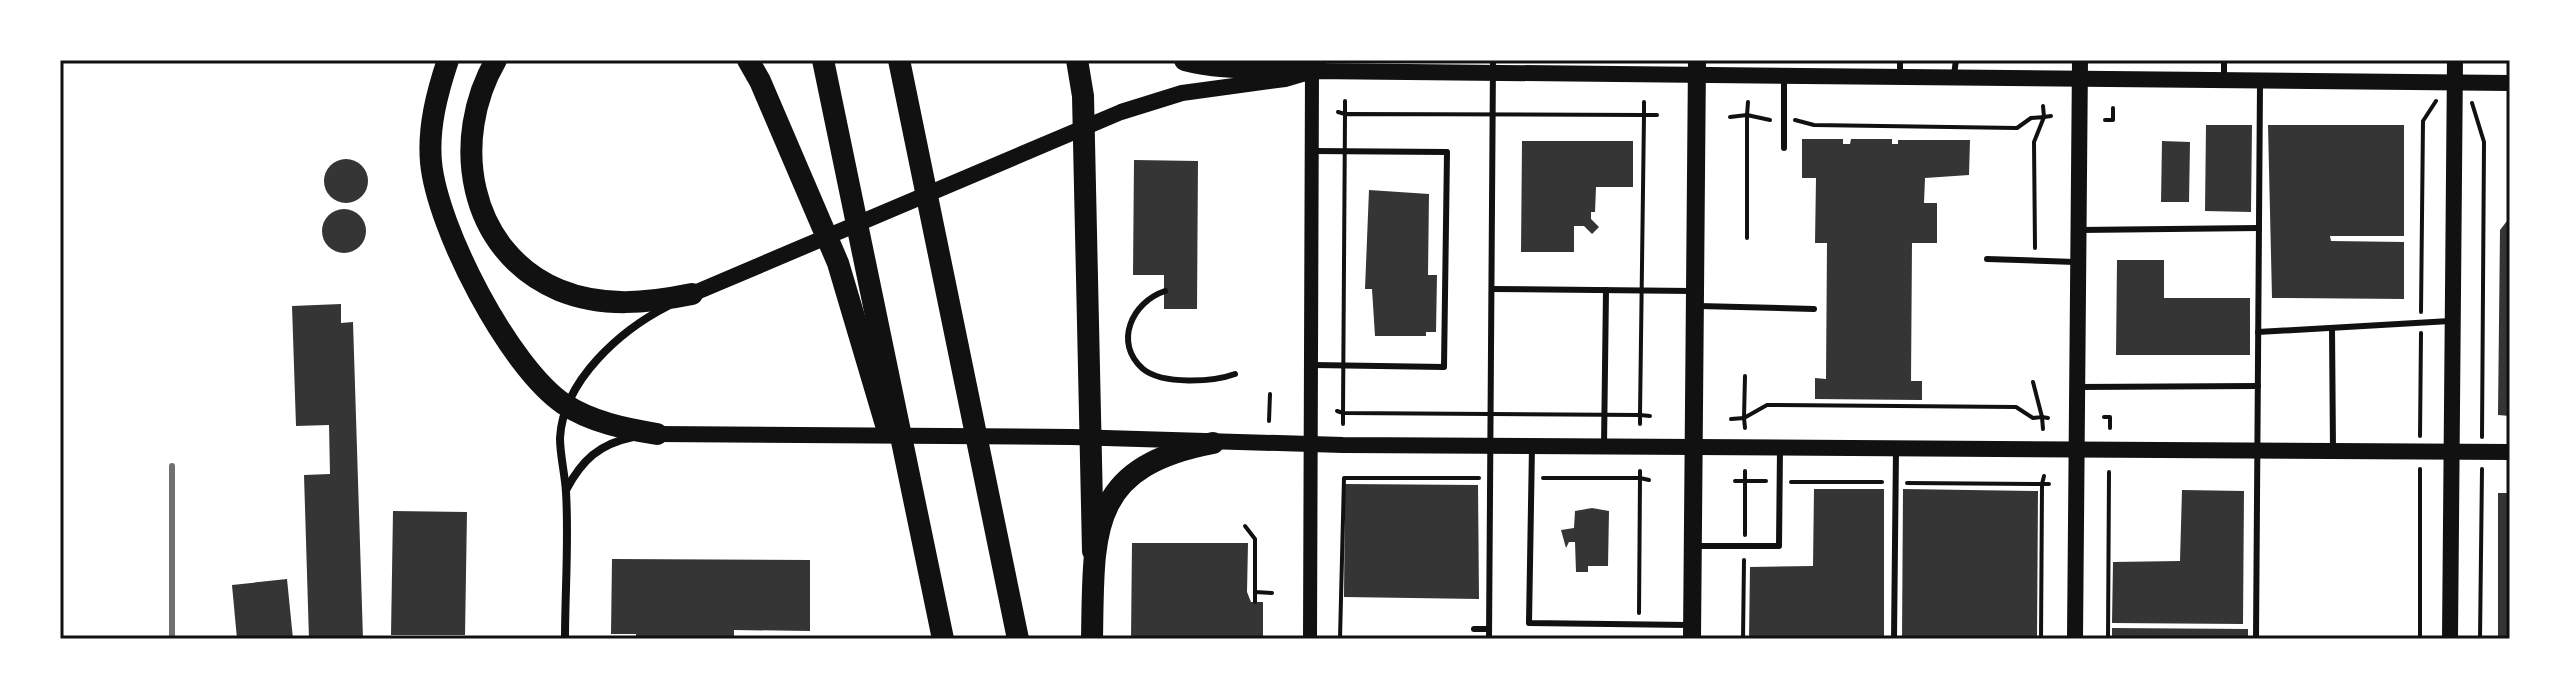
<svg xmlns="http://www.w3.org/2000/svg" width="2570" height="699" viewBox="0 0 2570 699" font-family="Lora,serif">
	<style>
		.building { fill: #353535 }
		.lines { fill: none; stroke-linecap: round; stroke-linejoin: round }
		.path { stroke: #111; stroke-width: 4 }
		.service { stroke: #111; stroke-width: 6 }
		.minor { stroke: #111; stroke-width: 8 }
		.tertiary { stroke: #111; stroke-width: 14 }
		.secondary { stroke: #111; stroke-width: 16 }
		.primary { stroke: #111; stroke-width: 18 }
		.motorway { stroke: #111; stroke-width: 22 }
		.rail { stroke: #707070; stroke-width: 6 }
		.neatline { fill: none; stroke: #111; stroke-width: 3 }
	</style>
	<rect width="100%" height="100%" fill="#fff"/>
	<g class="building">
		<polygon points="2206,125 2252,125 2251,212 2205,211"/>
		<polygon points="2268,125 2404,125 2404,236 2330,236 2331,241 2404,242 2404,299 2272,298"/>
		<polygon points="1802,139 1843,139 1843,144 1850,144 1851,139 1892,139 1892,144 1898,144 1898,140 1970,140 1969,175 1925,178 1924,203 1937,203 1937,243 1912,243 1911,381 1922,381 1922,400 1815,399 1815,378 1826,379 1827,243 1815,243 1816,178 1802,178"/>
		<polygon points="1522,141 1633,141 1633,187 1596,187 1595,212 1591,212 1591,219 1599,227 1592,234 1584,226 1574,226 1574,252 1521,252"/>
		<polygon points="2162,141 2190,142 2189,202 2161,202"/>
		<circle cx="346" cy="181" r="22"/>
		<polygon points="1134,160 1198,161 1197,309 1164,309 1164,275 1133,275"/>
		<polygon points="1369,190 1429,194 1428,275 1437,275 1436,332 1426,332 1426,336 1375,336 1372,289 1365,289"/>
		<circle cx="344" cy="231" r="22"/>
		<polygon points="2510,217 2510,416 2498,415 2500,230"/>
		<polygon points="2117,260 2164,260 2164,298 2250,298 2250,355 2116,355"/>
		<polygon points="341,304 341,323 353,322 363,639 309,639 304,475 330,474 329,425 296,426 292,306"/>
		<polygon points="1345,484 1478,485 1479,599 1344,597"/>
		<polygon points="1814,489 1884,489 1884,639 1749,639 1750,567 1813,566"/>
		<polygon points="1903,489 2038,491 2037,639 1902,639"/>
		<polygon points="2182,490 2244,491 2243,624 2112,623 2113,562 2180,561"/>
		<rect x="2498" y="493" width="12" height="146"/>
		<polygon points="1592,508 1609,511 1608,566 1588,566 1588,572 1576,572 1575,542 1569,542 1566,548 1561,530 1574,528 1575,511"/>
		<polygon points="393,511 467,512 465,635 391,635"/>
		<polygon points="1132,543 1248,543 1247,592 1251,602 1263,602 1263,639 1131,639"/>
		<polygon points="612,559 810,560 810,631 734,630 734,639 636,639 636,634 611,634"/>
		<polygon points="287,579 293,639 237,639 232,585"/>
		<polygon points="2112,628 2248,629 2248,639 2112,639"/>
	</g>
	<g class="lines">
		<g class="path">
			<polyline points="1644,102 1644,115 1657,115"/>
			<polyline points="2472,103 2484,142 2482,437"/>
			<polyline points="2043,106 2044,117 2051,116"/>
			<polyline points="1338,112 1345,114 1345,101"/>
			<polygon points="1345,114 1644,115 1640,415 1343,413"/>
			<polyline points="1730,117 1747,115 1748,102"/>
			<polyline points="1795,120 1814,125 2017,128 2031,118 2044,117 2034,142 2035,248"/>
			<polyline points="2105,120 2113,120 2113,108"/>
			<polyline points="1747,238 1747,115 1770,120"/>
			<polyline points="2421,312 2423,121 2436,101"/>
			<polyline points="1745,376 1744,418 1767,405 2016,407 2033,418 2042,417 2033,382"/>
			<polyline points="1337,411 1343,413 1343,424"/>
			<polyline points="2104,417 2110,417 2110,428"/>
			<polyline points="1731,419 1744,418 1745,428"/>
			<polyline points="1269,421 1270,394"/>
			<polyline points="1640,424 1640,415 1650,416"/>
			<polyline points="2043,429 2042,417 2048,418"/>
			<polyline points="2420,436 2421,333"/>
			<polyline points="1640,471 1640,478 1649,480"/>
			<polyline points="2044,476 2042,484 2049,484"/>
			<polyline points="1543,478 1640,478 1639,613"/>
			<polyline points="1735,481 1745,481 1745,471"/>
			<polyline points="1791,482 1882,482"/>
			<polyline points="1907,483 2042,484 2041,639"/>
			<polyline points="1245,526 1255,539 1255,602"/>
			<polyline points="1745,535 1745,481 1766,481"/>
			<polyline points="1255,592 1272,593"/>
			<polyline points="1340,639 1344,478 1479,478"/>
			<polyline points="1743,639 1744,560"/>
			<polyline points="2108,639 2109,472"/>
			<polyline points="2420,639 2420,469"/>
			<polyline points="2480,639 2482,469"/>
		</g>
		<g class="service">
			<polyline points="1900,75 1900,60"/>
			<polyline points="1954,75 1956,60"/>
			<polyline points="2224,78 2224,60"/>
			<polyline points="1784,148 1784,77"/>
			<polyline points="1312,151 1447,152 1444,367 1313,365"/>
			<polyline points="2079,230 2259,228"/>
			<polyline points="1987,259 2075,262"/>
			<polyline points="1492,289 1692,291"/>
			<path d="M1165,291C1132,302 1113,343 1143,369C1163,385 1213,382 1235,374"/>
			<polyline points="1699,306 1814,309"/>
			<polyline points="2332,328 2333,451"/>
			<polyline points="2258,332 2450,321"/>
			<polyline points="2077,387 2258,386"/>
			<polyline points="1532,446 1529,623 1688,625"/>
			<polyline points="1604,446 1606,290"/>
			<polyline points="1696,546 1779,546 1780,448"/>
			<polyline points="1474,629 1489,629"/>
			<polyline points="1489,639 1493,60"/>
			<polyline points="1894,639 1896,449"/>
			<polyline points="2256,639 2260,83"/>
		</g>
		<g class="minor">
			<path d="M566,490C582,460 599,444 633,437"/>
			<path d="M565,639C565,590 569,541 566,492C565,474 560,456 560,438C563,380 621,330 668,306"/>
		</g>
		<polyline class="tertiary" points="1310,639 1312,71 1320,60"/>
		<g class="secondary">
			<polyline points="692,294 1121,112 1182,93 1285,79 1312,71 2510,83"/>
			<polyline points="657,434 1072,437 1343,445 2510,452"/>
			<polyline points="2075,639 2080,60"/>
			<polyline points="2450,639 2455,60"/>
		</g>
		<polyline class="primary" points="1692,639 1697,60"/>
		<g class="motorway">
			<path d="M448,60C437,93 428,127 431,162C437,228 509,367 564,404C591,422 626,429 657,434"/>
			<path d="M496,60C450,139 467,251 559,290C603,308 648,303 692,294"/>
			<polyline points="748,60 760,81 838,263 887,428"/>
			<polyline points="823,60 943,639"/>
			<polyline points="899,60 1018,639"/>
			<polyline points="1077,60 1083,96 1093,551"/>
			<path d="M1185,60C1227,71 1269,66 1312,71"/>
			<path d="M1092,639C1094,531 1087,467 1213,443"/>
		</g>
		<polyline class="rail" points="172,639 172,466"/>
	</g>
	<rect width="2570" height="699" fill="none" stroke="#ffffff" stroke-width="124"/>
	<rect x="62" y="62" width="2446" height="575" class="neatline"/>
</svg>
